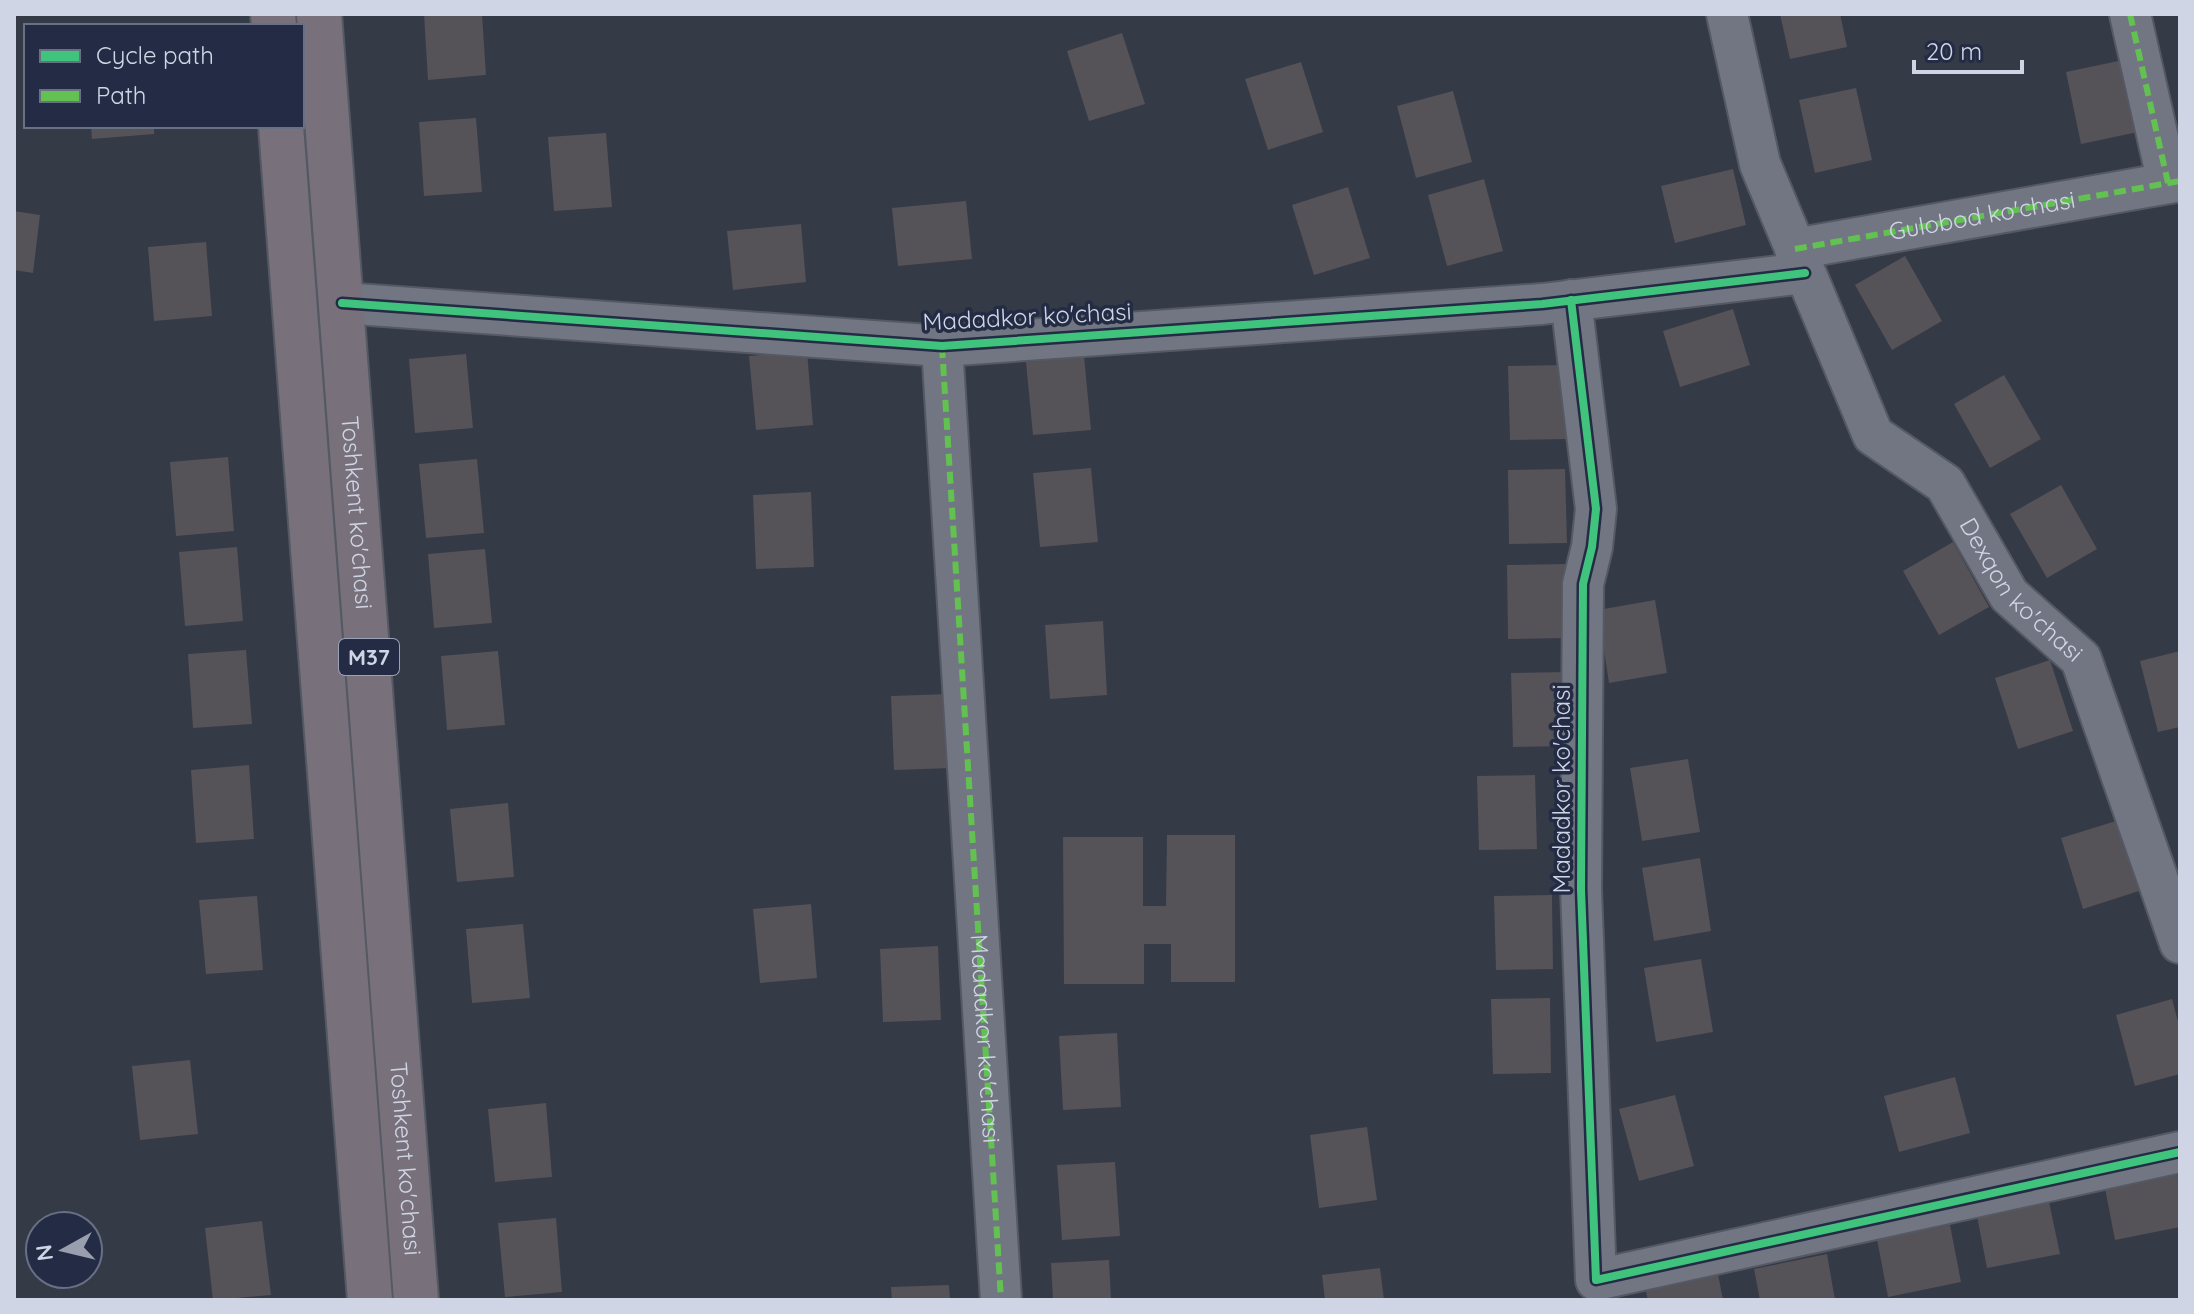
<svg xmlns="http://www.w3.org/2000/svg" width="2194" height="1314" viewBox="0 0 2194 1314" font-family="Quicksand,sans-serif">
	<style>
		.building { fill: #555258 }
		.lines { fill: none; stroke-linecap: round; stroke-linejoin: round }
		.street-casing { stroke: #545964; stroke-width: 44 }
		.highway-casing { stroke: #545964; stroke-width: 48 }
		.street { stroke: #727682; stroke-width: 40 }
		.highway { stroke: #78717c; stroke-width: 44 }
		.quiet { stroke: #63c152; stroke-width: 6; stroke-dasharray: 12 6; stroke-linecap: butt }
		.cycleway-casing { stroke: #232c44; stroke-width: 13 }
		.cycleway { stroke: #40c37c; stroke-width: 8 }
		.labels { text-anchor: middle; stroke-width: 7; stroke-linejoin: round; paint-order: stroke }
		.shield { fill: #232c44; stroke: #9ba2b5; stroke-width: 2 }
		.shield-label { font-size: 22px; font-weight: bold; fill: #cfd5e5 }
		.street-label { font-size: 24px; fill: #cfd5e5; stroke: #232c44 }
	</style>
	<rect width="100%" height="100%" fill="#353a47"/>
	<g class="building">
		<polygon points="424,14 482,14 486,75 428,80"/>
		<polygon points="1780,14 1840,14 1847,47 1790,59"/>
		<polygon points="1122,33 1145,104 1089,121 1067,51"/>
		<polygon points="2123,60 2138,132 2081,144 2066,72"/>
		<polygon points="1301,62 1323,132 1268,150 1245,79"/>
		<polygon points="1856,88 1872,160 1815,173 1799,100"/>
		<polygon points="1453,91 1472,162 1416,178 1397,106"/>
		<polygon points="476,118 482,192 424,196 419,122"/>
		<polygon points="91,126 154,126 154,134 92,139"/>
		<polygon points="606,133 612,207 554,211 548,137"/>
		<polygon points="1733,169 1746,225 1675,243 1661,186"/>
		<polygon points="1484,179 1503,251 1447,266 1428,195"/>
		<polygon points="1348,187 1370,258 1314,275 1292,205"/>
		<polygon points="966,201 972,259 898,266 892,208"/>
		<polygon points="14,211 40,215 33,273 14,270"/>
		<polygon points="801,224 806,282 733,290 727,231"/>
		<polygon points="206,242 212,316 154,321 148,247"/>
		<polygon points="1905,256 1942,321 1892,350 1855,285"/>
		<polygon points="1733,309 1750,365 1680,387 1663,331"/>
		<polygon points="807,351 813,425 756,430 749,356"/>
		<polygon points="466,354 473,428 415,433 409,359"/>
		<polygon points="1084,356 1091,430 1033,435 1026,362"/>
		<polygon points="1567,365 1568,439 1510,440 1508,366"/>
		<polygon points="2004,375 2041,439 1990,468 1954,404"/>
		<polygon points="228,457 234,531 176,536 170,462"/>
		<polygon points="477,459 484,533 426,538 419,464"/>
		<polygon points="1091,468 1098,542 1040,547 1033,473"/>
		<polygon points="1565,469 1567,543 1509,544 1508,470"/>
		<polygon points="2061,485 2097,549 2047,578 2010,514"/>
		<polygon points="811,492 814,567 756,569 753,495"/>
		<polygon points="1953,542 1989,607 1939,635 1903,571"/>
		<polygon points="237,547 243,621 185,626 179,552"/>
		<polygon points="485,549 492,623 434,628 428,554"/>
		<polygon points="1565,564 1567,638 1508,639 1507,565"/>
		<polygon points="1655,600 1667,673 1609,683 1598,610"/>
		<polygon points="1103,621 1107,695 1050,699 1045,625"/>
		<polygon points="246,650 252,724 193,728 188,654"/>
		<polygon points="498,651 505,725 447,730 441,656"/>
		<polygon points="2180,651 2180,727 2158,732 2140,661"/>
		<polygon points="2050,660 2073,731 2018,749 1995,678"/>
		<polygon points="1569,672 1571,746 1513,747 1511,673"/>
		<polygon points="949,694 952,768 894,770 891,696"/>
		<polygon points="1688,759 1700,832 1642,841 1630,768"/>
		<polygon points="249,765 254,839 196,843 191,770"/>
		<polygon points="1535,775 1537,849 1479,850 1477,776"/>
		<polygon points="508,803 514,877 457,882 450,809"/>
		<polygon points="2116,821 2139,891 2083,909 2061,838"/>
		<polygon points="1167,835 1235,835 1235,982 1171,982 1171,944 1144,944 1144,984 1064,984 1063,837 1143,837 1143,906 1166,906"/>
		<polygon points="1700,858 1711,931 1654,941 1642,868"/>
		<polygon points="1552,895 1553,969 1496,970 1494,896"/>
		<polygon points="257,896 263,970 206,974 199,900"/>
		<polygon points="811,904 817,978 760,983 753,909"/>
		<polygon points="523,924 530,998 472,1003 466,929"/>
		<polygon points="938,946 941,1020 883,1022 880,949"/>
		<polygon points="1701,959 1713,1032 1656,1042 1644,968"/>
		<polygon points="1550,998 1551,1073 1493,1074 1491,999"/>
		<polygon points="2172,999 2180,1029 2180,1074 2135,1086 2116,1015"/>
		<polygon points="1117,1033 1121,1107 1063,1110 1059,1036"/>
		<polygon points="190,1060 198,1134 140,1140 132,1066"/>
		<polygon points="1955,1077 1970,1133 1899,1152 1884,1096"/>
		<polygon points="1675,1095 1694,1166 1639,1181 1619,1109"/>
		<polygon points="546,1103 552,1177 495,1182 488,1109"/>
		<polygon points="1367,1127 1377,1200 1319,1208 1310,1135"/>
		<polygon points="1115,1162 1120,1236 1062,1240 1057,1165"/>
		<polygon points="2176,1168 2180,1187 2180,1227 2115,1240 2104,1183"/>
		<polygon points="2048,1197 2060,1254 1987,1268 1976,1211"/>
		<polygon points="556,1218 562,1292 505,1297 498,1223"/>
		<polygon points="262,1221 271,1295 213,1300 205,1228"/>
		<polygon points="1950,1225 1961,1282 1888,1297 1877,1239"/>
		<polygon points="1827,1254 1835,1300 1760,1300 1754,1269"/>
		<polygon points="1109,1260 1111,1300 1053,1300 1051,1263"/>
		<polygon points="1380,1268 1384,1300 1325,1300 1322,1275"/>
		<polygon points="1718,1274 1723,1300 1648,1300 1645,1288"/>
		<polygon points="949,1285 950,1300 892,1300 891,1287"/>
	</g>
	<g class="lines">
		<defs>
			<g id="street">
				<path id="s1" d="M1727,14L1760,164L1873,435L1945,484L2009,595L2081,659L2180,943"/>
				<polyline points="2130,14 2168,183"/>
				<path id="s2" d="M1795,249L2180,181"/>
				<polyline points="1571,300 1596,509 1592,547 1583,584 1581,889 1596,1280 2180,1152"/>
				<polyline points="342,303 942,346 1542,304 1805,273"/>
				<path id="s3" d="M942,346L1001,1300"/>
			</g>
			<g id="highway">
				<polyline points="273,14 274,26"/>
				<path id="s4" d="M319,14L416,1300"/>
				<polyline points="281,126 370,1300"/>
			</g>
		</defs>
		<use href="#street" class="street-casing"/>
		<use href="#highway" class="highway-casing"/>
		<use href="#street" class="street"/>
		<use href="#highway" class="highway"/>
		<g class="quiet">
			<polyline points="2130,14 2168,183"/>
			<polyline points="1795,249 2180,181"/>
			<polyline points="942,346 1001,1300"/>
		</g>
		<defs>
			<g id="cycleway">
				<polyline points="1571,300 1596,509 1592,547 1583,584 1581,889 1596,1280 2180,1152"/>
				<polyline points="342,303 942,346 1542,304 1805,273"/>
			</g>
		</defs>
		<use href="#cycleway" class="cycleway-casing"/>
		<use href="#cycleway" class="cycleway"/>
	</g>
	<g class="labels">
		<rect class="shield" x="339" y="639" width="60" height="36" rx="6"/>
		<g class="shield-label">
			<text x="369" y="665">M37</text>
		</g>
		<g class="street-label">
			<text dy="8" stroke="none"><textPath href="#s2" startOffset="190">Gulobod ko'chasi</textPath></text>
			<text transform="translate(1027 317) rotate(-3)" y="8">Madadkor ko'chasi</text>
			<text dy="8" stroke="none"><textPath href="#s4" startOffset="500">Toshkent ko'chasi</textPath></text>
			<text dy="8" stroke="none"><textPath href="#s1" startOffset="666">Dexqon ko'chasi</textPath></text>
			<text transform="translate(1562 789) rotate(-90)" y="8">Madadkor ko'chasi</text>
			<text dy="8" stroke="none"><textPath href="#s3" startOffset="694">Madadkor ko'chasi</textPath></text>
			<text dy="8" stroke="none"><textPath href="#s4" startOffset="1148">Toshkent ko'chasi</textPath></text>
		</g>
	</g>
	<rect width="2194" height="1314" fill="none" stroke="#cfd5e5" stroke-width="32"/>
	<rect x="24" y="24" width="280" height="104" fill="#232c44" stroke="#687084" stroke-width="2"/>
	<rect x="40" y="50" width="40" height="12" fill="#40c37c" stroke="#687084" stroke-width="2"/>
	<text x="96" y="64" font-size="24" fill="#cfd5e5">Cycle path</text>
	<rect x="40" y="90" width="40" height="12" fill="#63c152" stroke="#687084" stroke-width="2"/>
	<text x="96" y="104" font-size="24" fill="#cfd5e5">Path</text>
	<g transform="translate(64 1250) rotate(262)"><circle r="38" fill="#232c44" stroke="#687084" stroke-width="2"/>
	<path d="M0-6L14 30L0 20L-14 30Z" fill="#999fae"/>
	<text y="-12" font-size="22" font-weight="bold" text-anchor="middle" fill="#cfd5e5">N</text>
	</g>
	<path d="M1914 60v12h108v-12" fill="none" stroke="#cfd5e5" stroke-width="4"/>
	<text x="1926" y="60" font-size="24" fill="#cfd5e5" stroke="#232c44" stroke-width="6" paint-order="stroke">20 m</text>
</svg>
